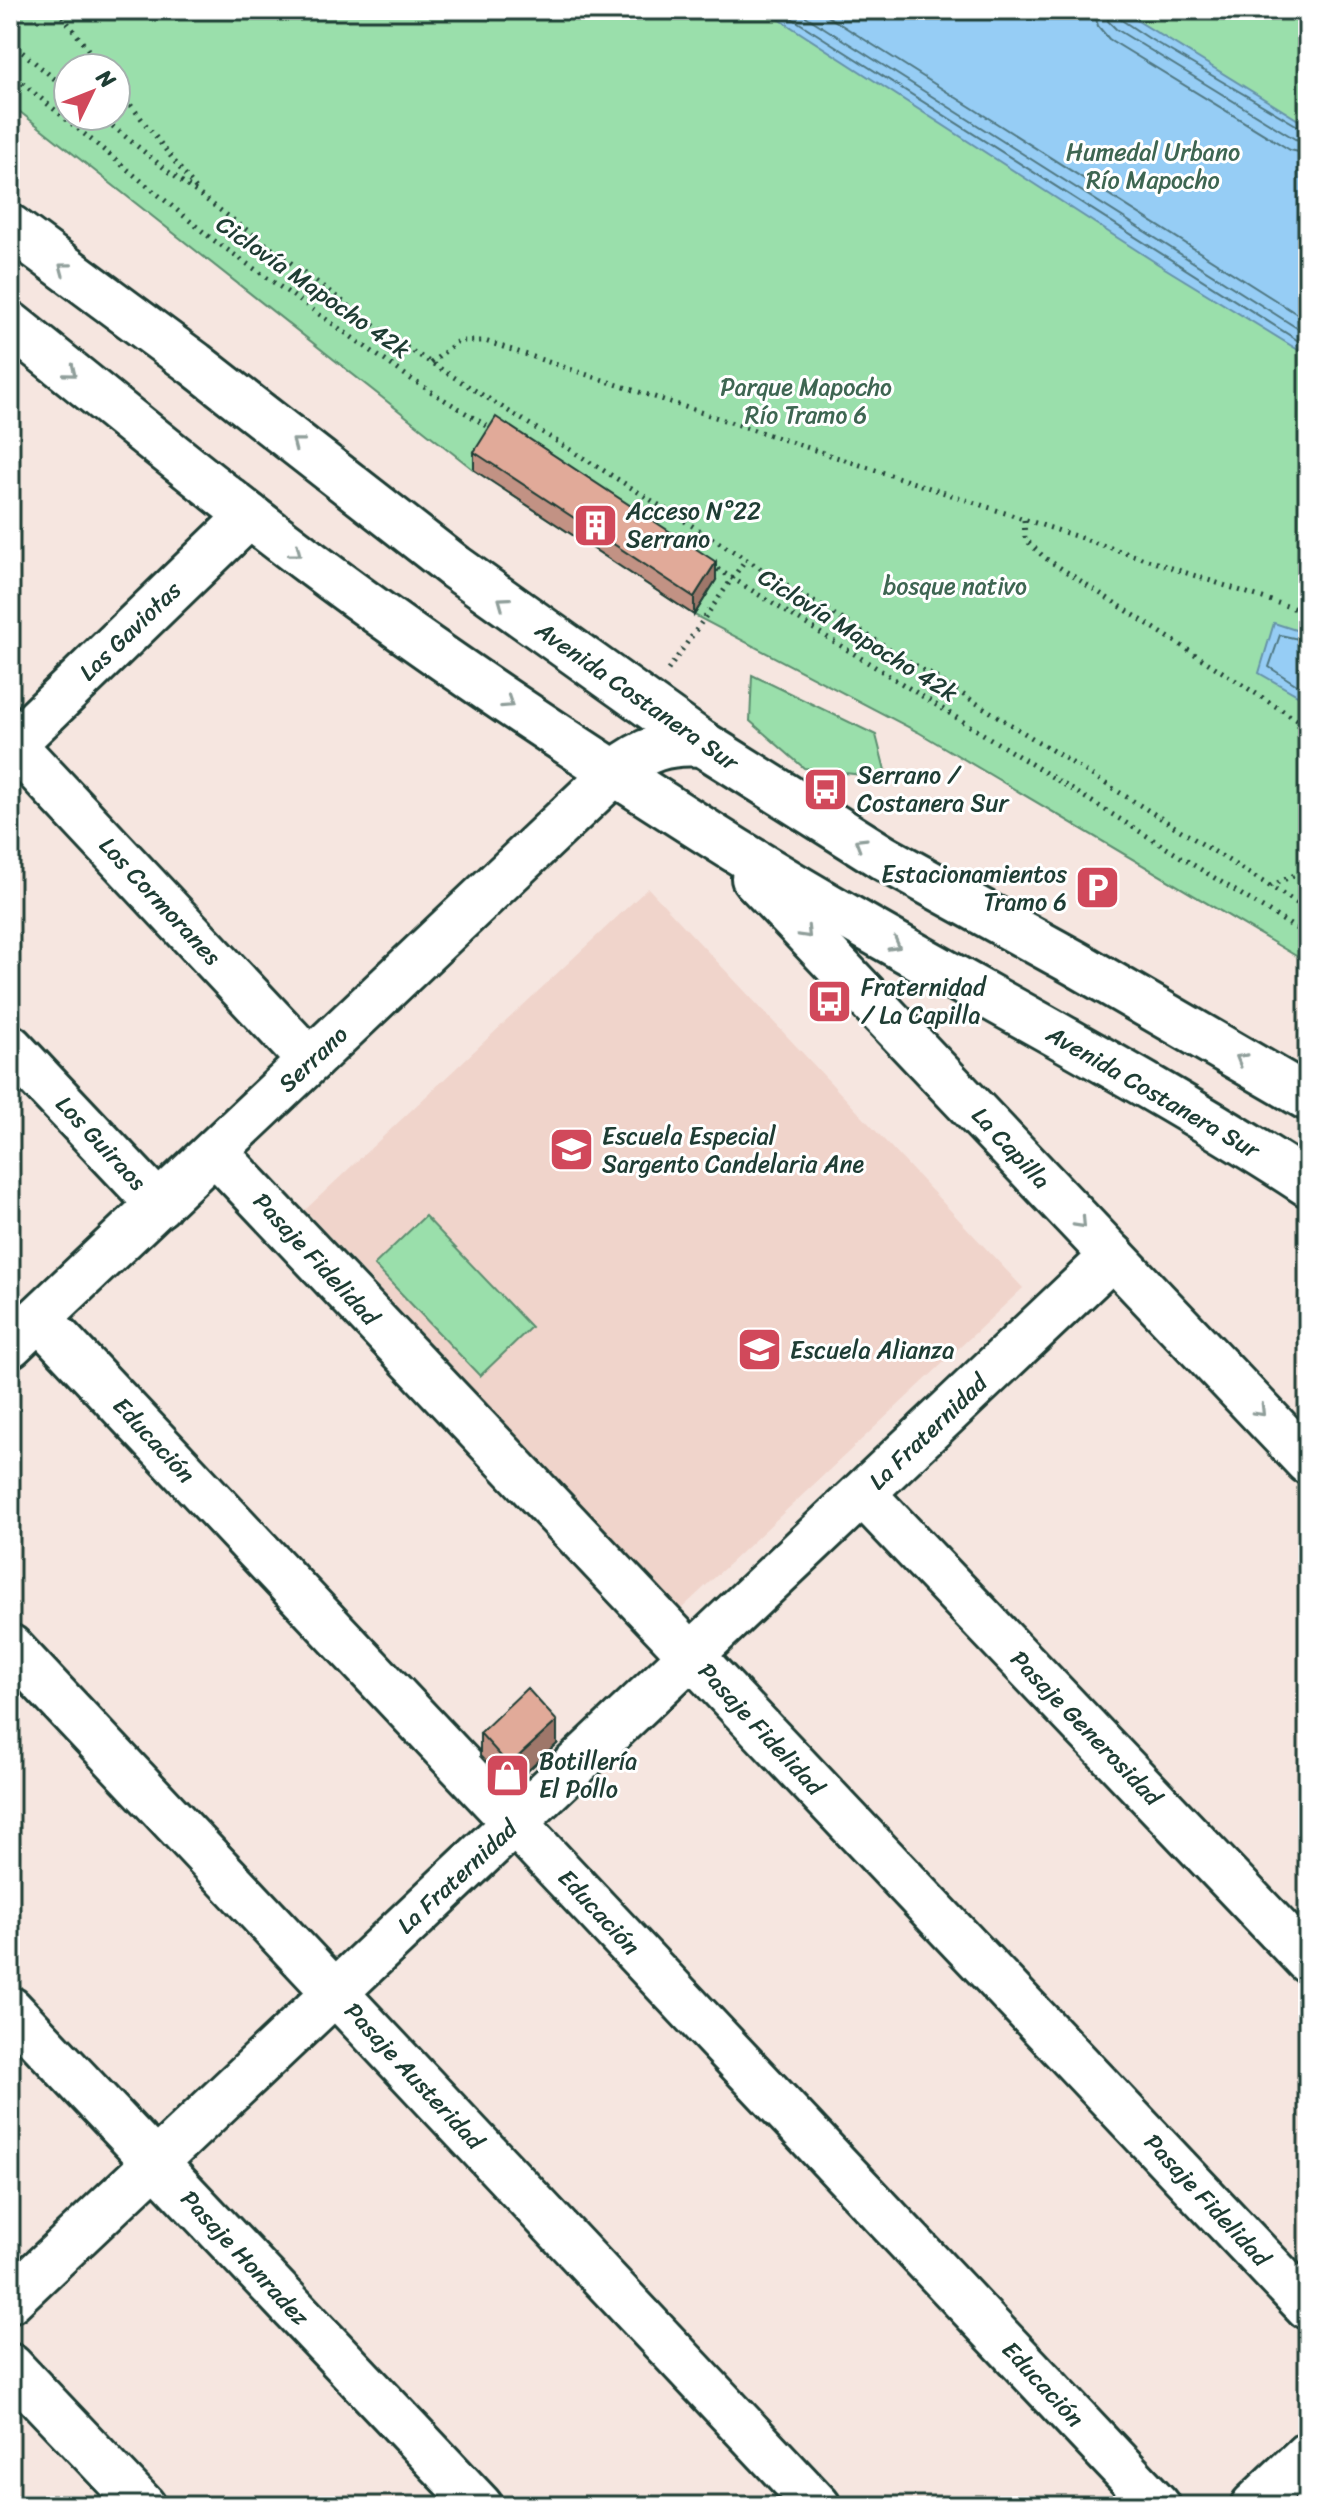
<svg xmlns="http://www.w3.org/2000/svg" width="1318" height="2516" viewBox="0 0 1318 2516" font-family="Sriracha,sans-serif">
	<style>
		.built { fill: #f0d4cb }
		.green { fill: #9adfab; stroke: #5c8e70; stroke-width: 2; fill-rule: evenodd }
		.water { fill: #96cdf5; stroke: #6693a8; stroke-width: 2 }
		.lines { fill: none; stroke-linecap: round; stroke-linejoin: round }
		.shore { stroke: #4f7781; stroke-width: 2 }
		.minor-casing { stroke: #1f3d34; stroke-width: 50 }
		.path { stroke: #1f3d34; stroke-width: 5; stroke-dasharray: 2 6; stroke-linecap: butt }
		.minor { stroke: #fff; stroke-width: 44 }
		.wall { fill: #c29284; stroke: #1f3d34; stroke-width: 2 }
		.shaded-wall { fill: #9e776b; stroke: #1f3d34; stroke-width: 2 }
		.building { fill: #e1aa99; stroke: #1f3d34; stroke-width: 2 }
		.oneway { stroke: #8f9e9a }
		.labels { text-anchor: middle; stroke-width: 6; stroke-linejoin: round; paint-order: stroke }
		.park-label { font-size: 24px; fill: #3e6652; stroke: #fff }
		.street-label { font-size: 24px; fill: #1f3d34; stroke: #fff }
		.poi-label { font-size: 24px; fill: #1f3d34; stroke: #fff; text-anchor: start }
	</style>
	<rect width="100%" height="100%" fill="#f6e6e0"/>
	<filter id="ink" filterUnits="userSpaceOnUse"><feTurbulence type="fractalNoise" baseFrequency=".0125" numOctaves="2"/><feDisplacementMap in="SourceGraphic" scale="16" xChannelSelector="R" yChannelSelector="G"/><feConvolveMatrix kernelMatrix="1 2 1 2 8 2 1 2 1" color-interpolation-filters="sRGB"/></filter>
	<g filter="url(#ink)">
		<polygon class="built" points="648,888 1023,1288 680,1610 305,1210"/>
		<g class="green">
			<path d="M10,10H1308V963L918,732L694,615L474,470L10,104ZM68,68H116V116H68Z"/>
			<polygon points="752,675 876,735 887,778 804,768 750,721"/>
			<polygon points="425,1216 531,1327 480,1376 374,1265"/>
		</g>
		<g class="water">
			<polygon points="765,10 1120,10 1308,126 1308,356 1158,264"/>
			<polygon points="1274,623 1308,634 1308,701 1259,673"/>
		</g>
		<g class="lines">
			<g class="shore">
				<polyline points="779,10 1308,347"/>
				<polyline points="796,10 1308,335"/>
				<polyline points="818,10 1308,321"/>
				<polyline points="1094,10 1098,26 1109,39 1290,150 1308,154"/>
				<polyline points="1107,10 1108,21 1116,29 1295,139 1308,142"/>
				<polyline points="1117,10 1120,19 1150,39 1308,132"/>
				<polyline points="1308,641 1280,635 1269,667 1308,692"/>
			</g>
			<defs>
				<g id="minor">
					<polyline points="10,227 195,364 455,567 703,744 884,858 1075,963 1308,1098"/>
					<path d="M10,324C110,404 208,486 311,563C440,660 576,749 713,836C907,959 1115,1058 1308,1184"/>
					<polyline points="10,741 310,1061"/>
					<polyline points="10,747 249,516"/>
					<polyline points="754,878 1308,1462"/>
					<polyline points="10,1047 159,1205"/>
					<polyline points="215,1152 1308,2307"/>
					<polyline points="39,1318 1158,2506"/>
					<path d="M10,1345L615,772C644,749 667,741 703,744"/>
					<polyline points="863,1494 1308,1961"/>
					<polyline points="10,1647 818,2506"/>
					<polyline points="10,2009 480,2506"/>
					<polyline points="10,2300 1113,1256"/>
					<polyline points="10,2366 143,2506"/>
					<polyline points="1253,2506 1308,2454"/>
				</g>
			</defs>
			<use href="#minor" class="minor-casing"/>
			<g class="path">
				<polyline points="58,10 102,68"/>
				<polyline points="10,42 68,90"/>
				<polyline points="10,73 212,239 414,381 495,431"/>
				<polyline points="116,86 196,189"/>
				<polyline points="100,116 169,172 396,341 1308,910"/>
				<polyline points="431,363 458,341 485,341 1308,613"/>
				<polyline points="1024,520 1025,539 1045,558 1308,727"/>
				<polyline points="711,565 1308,936"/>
				<polyline points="668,670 746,559"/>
				<polyline points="1270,886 1308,869"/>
			</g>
			<use href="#minor" class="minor"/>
		</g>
		<g class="wall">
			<polygon points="474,452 716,580 694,615 474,470"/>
			<polygon points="1308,1385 1308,1400 1304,1395 1304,1389"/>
			<polygon points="480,1733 557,1744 509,1788 480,1756"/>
		</g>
		<g class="shaded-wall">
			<polygon points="716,562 716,580 694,615 694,597"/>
			<polygon points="557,1721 557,1744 509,1788 509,1765"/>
		</g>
		<g class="building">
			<polygon points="496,417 716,562 694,597 474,452"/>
			<polygon points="527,1688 557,1721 509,1765 480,1733"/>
		</g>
		<defs><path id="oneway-chevron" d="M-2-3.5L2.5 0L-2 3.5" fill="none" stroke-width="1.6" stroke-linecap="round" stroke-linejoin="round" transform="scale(2)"/></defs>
		<g class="oneway">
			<use href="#oneway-chevron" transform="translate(64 268) rotate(-143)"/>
			<use href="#oneway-chevron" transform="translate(71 372) rotate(39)"/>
			<use href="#oneway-chevron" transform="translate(297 443) rotate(-142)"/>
			<use href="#oneway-chevron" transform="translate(296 552) rotate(38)"/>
			<use href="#oneway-chevron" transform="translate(503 602) rotate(-144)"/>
			<use href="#oneway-chevron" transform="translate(508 703) rotate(33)"/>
			<use href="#oneway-chevron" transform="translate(860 843) rotate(-149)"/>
			<use href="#oneway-chevron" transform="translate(806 933) rotate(46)"/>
			<use href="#oneway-chevron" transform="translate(895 945) rotate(29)"/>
			<use href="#oneway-chevron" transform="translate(1241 1059) rotate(-150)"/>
			<use href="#oneway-chevron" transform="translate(1081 1223) rotate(47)"/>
			<use href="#oneway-chevron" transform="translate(1260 1411) rotate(46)"/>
		</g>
	</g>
	<defs>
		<symbol id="building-square" viewBox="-11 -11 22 22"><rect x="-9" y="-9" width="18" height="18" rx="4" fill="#d1495b" stroke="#fff"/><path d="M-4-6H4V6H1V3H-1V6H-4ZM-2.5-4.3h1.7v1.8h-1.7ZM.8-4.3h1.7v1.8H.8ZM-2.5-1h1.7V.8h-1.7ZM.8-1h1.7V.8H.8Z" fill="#fff"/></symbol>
		<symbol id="bus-square" viewBox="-11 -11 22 22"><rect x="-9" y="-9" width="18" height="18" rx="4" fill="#d1495b" stroke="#fff"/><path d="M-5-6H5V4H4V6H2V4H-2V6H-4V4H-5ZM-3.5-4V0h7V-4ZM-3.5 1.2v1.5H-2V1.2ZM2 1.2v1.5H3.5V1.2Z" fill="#fff"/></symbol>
		<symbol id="parking-square" viewBox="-11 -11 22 22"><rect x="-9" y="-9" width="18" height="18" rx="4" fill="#d1495b" stroke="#fff"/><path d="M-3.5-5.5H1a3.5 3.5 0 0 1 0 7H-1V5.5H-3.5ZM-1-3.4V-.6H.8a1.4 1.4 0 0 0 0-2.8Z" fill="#fff"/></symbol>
		<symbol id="school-square" viewBox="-11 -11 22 22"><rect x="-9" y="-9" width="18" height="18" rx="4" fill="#d1495b" stroke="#fff"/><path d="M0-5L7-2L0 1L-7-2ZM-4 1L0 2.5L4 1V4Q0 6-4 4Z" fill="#fff"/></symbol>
		<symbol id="shop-square" viewBox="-11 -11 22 22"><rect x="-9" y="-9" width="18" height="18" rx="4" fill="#d1495b" stroke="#fff"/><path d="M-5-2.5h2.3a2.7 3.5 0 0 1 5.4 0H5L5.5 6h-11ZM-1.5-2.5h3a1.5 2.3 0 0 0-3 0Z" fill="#fff"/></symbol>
	</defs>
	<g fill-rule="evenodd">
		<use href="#building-square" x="570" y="500" width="51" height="51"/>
		<use href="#bus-square" x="800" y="764" width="51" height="51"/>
		<use href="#parking-square" x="1072" y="862" width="51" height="51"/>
		<use href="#bus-square" x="804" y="976" width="51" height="51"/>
		<use href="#school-square" x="546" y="1124" width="51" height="51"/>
		<use href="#school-square" x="734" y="1324" width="51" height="51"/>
		<use href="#shop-square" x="482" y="1750" width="51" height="51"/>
	</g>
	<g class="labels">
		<g class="park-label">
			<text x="1153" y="160">Humedal Urbano<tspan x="1153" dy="28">Río Mapocho</tspan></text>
			<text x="806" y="395">Parque Mapocho<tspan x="806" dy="28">Río Tramo 6</tspan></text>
			<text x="955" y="594">bosque nativo</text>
		</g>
		<g class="street-label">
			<text transform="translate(313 287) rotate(35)" y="8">Ciclovía Mapocho 42k</text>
			<text transform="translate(130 631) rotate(-44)" y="8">Las Gaviotas</text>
			<text transform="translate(858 635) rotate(32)" y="8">Ciclovía Mapocho 42k</text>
			<text transform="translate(637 696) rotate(35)" y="8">Avenida Costanera Sur</text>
			<text transform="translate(160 901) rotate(47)" y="8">Los Cormoranes</text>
			<text transform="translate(313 1059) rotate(-43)" y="8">Serrano</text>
			<text transform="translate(1153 1092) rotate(30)" y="8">Avenida Costanera Sur</text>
			<text transform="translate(101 1143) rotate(47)" y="8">Los Guiraos</text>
			<text transform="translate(1011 1148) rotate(47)" y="8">La Capilla</text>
			<text transform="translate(316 1259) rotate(47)" y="8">Pasaje Fidelidad</text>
			<text transform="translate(928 1432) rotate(-44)" y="8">La Fraternidad</text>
			<text transform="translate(154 1440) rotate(47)" y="8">Educación</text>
			<text transform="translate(1086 1728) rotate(46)" y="8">Pasaje Generosidad</text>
			<text transform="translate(761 1729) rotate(47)" y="8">Pasaje Fidelidad</text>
			<text transform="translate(457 1877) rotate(-43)" y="8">La Fraternidad</text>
			<text transform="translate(599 1912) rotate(47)" y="8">Educación</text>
			<text transform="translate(414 2076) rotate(47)" y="8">Pasaje Austeridad</text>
			<text transform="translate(1207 2200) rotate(47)" y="8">Pasaje Fidelidad</text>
			<text transform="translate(245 2258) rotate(47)" y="8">Pasaje Honradez</text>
			<text transform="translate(1043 2384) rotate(47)" y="8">Educación</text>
		</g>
		<g class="poi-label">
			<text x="626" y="519">Acceso N°22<tspan x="626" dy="28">Serrano</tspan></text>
			<text x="857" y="783">Serrano /<tspan x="857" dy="28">Costanera Sur</tspan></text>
			<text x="1067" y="882" text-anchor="end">Estacionamientos<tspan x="1067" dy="28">Tramo 6</tspan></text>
			<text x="861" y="995">Fraternidad<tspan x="861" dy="28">/ La Capilla</tspan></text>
			<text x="602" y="1144">Escuela Especial<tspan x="602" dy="28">Sargento Candelaria Ane</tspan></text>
			<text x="790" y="1358">Escuela Alianza</text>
			<text x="539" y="1769">Botillería<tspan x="539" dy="28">El Pollo</tspan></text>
		</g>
	</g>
	<rect width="1318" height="2516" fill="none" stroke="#fff" stroke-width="40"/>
	<rect x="20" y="20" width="1278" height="2476" fill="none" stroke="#1f3d34" stroke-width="3" filter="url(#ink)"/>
	<g transform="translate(92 92) rotate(47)"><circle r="38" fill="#ffffff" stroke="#a5b1ae" stroke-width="2"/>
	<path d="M0-6L14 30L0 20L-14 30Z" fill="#d1495b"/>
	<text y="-12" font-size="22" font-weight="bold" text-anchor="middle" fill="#1f3d34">N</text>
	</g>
</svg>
